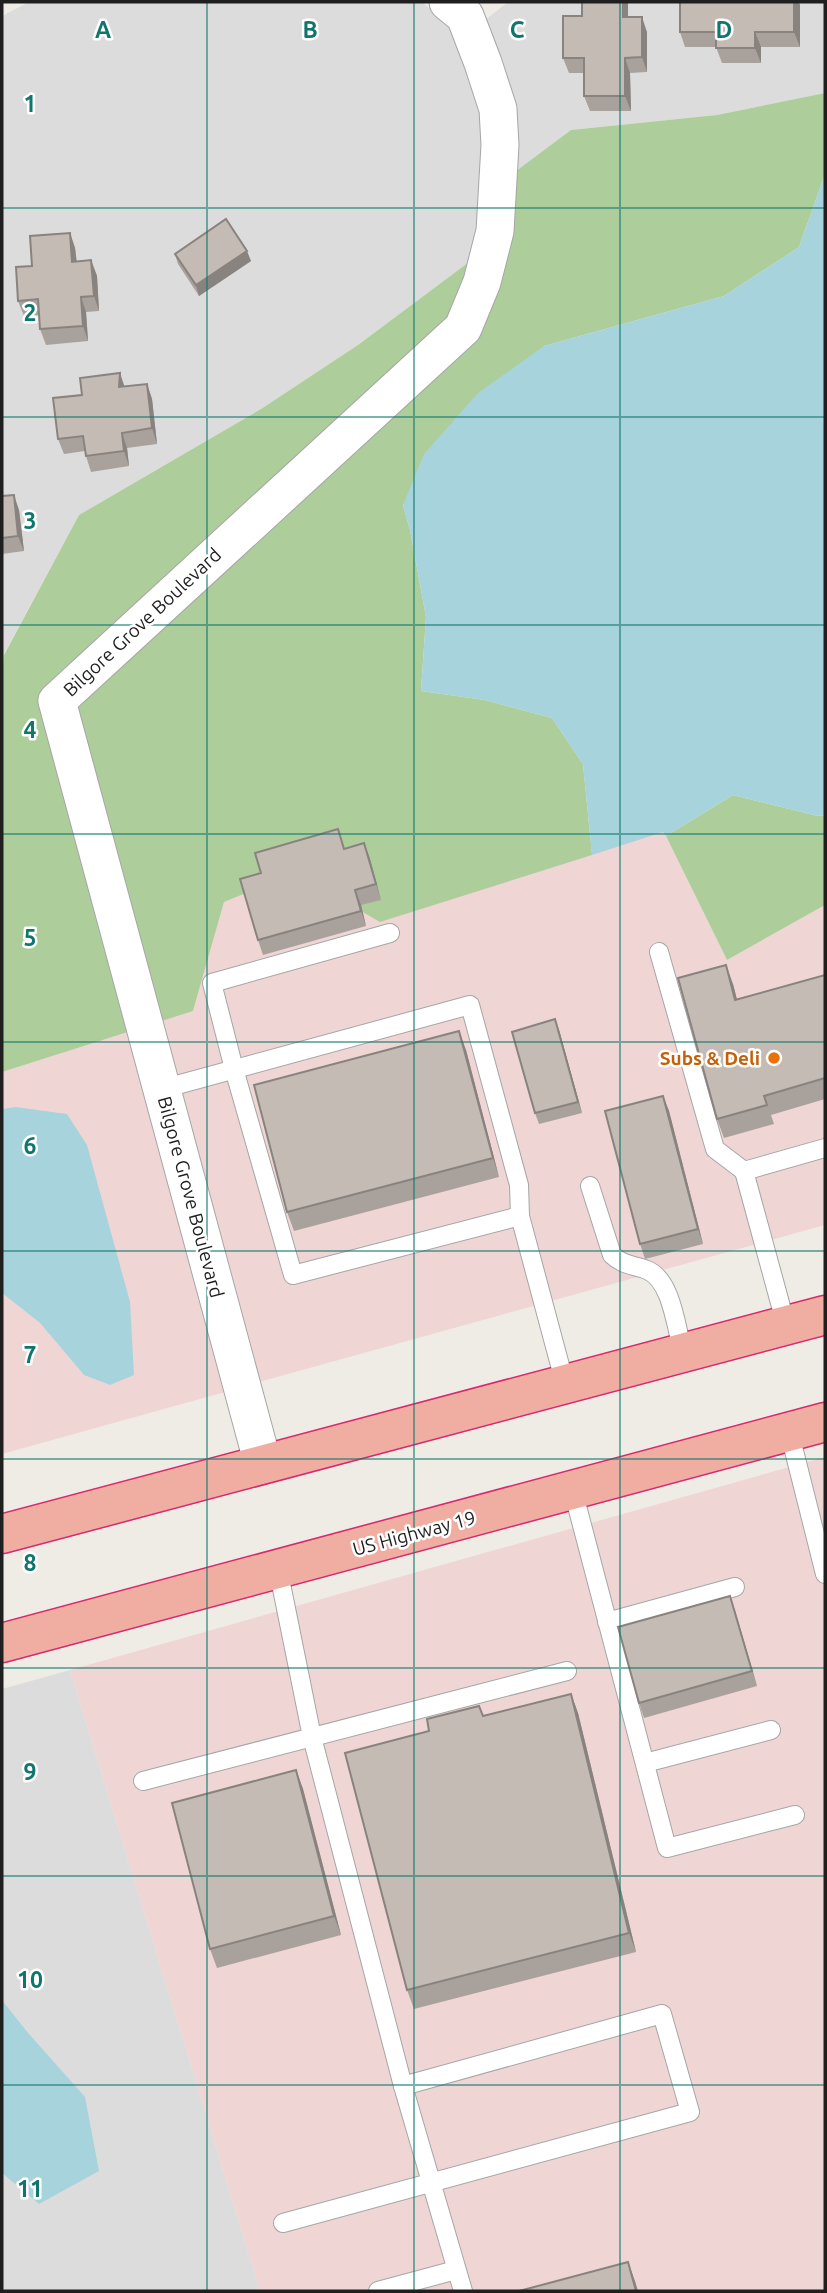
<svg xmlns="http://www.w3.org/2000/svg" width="827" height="2293" viewBox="0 0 827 2293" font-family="Ubuntu,sans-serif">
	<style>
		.residential { fill: #dddcdc }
		.commercial { fill: #f0d5d5 }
		.forest { fill: #adce9b }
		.water { fill: #a7d3dc }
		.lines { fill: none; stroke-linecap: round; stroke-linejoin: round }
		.service-casing { stroke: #a6a6a6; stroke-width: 20 }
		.minor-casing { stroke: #a6a6a6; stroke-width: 39 }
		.trunk-casing { stroke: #d7296e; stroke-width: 41 }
		.service { stroke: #fff; stroke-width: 18 }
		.minor { stroke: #fff; stroke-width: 37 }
		.trunk { stroke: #f0aea2; stroke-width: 38 }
		.wall { fill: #a9a19c }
		.shaded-wall { fill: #89837f }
		.building { fill: #c4bbb5; stroke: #89837f; stroke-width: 2 }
		.grid { fill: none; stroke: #0f766e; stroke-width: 2; stroke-opacity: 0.55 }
		.food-dot { fill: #e8710a; stroke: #fff; stroke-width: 2.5 }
		.labels { text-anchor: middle; stroke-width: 5; stroke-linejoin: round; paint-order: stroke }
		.street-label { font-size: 19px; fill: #1f1f1f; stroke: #fff }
		.food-label { font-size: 19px; font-weight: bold; fill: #c56008; stroke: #fff; text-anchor: end }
		.grid-label { font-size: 23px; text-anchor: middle; font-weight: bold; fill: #0f766e; stroke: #fff; stroke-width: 5; stroke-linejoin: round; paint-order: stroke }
	</style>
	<rect width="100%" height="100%" fill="#efece5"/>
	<g class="residential">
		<polygon points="29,2 422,2 450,26 480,112 483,146 478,230 469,262 358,345 261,409 79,515 4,654 2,675 2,16"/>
		<polygon points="508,2 825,2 825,93 717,115 571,130 516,171 485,20"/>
		<polygon points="70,1670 260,2291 2,2291 2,2173 39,2204 29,2034 2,2000 2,1689"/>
	</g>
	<g class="commercial">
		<polygon points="664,832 727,960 825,905 825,1225 259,1382 162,1021 193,1011 224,902 295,873"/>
		<polygon points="128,1032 225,1392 2,1454 2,1293 40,1323 84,1375 15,1107 2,1109 2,1072"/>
		<polygon points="825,1457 825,2291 260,2291 70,1670"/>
	</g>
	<g class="forest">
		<polygon points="825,93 825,174 799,247 724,296 544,346 403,505 410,530 426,617 421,691 485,700 552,718 583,764 592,855 380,922 295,873 224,902 193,1011 162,1021 76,705 476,338 516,171 571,130 717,115"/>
		<polygon points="469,262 449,320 45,690 128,1032 2,1072 2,675 4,655 79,515 261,409 358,345"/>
		<polygon points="733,795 818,816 825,815 825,905 727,960 666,836"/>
	</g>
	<g class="water">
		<polygon points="825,174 825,815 818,816 733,795 666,836 663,832 592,855 583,764 552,718 485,700 421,691 426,617 410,530 403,505 424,454 478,393 544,346 724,296 799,247"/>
		<polygon points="15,1107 67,1114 87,1145 130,1302 134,1375 110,1385 84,1375 40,1323 2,1293 2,1109"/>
		<polygon points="2,2000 29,2034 85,2097 99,2171 39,2204 2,2173"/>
	</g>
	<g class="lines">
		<defs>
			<g id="service">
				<polyline points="390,933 212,983 234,1069 293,1275 520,1216"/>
				<polyline points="659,952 715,1149 744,1171"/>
				<polyline points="162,1089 470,1005 519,1185 520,1216 565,1384"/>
				<path d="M590,1186L612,1255C622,1265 634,1265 647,1270C672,1280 676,1328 683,1352"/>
				<polyline points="786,1325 744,1171 825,1148"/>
				<polyline points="789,1431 825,1574"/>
				<polyline points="573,1491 667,1848 795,1815"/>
				<polyline points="278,1569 312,1737 403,2086 463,2291"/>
				<polyline points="607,1622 735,1587"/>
				<polyline points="645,1763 771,1730"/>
				<polyline points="143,1781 567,1671"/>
				<polyline points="283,2223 690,2112 662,2014 403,2086"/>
				<polyline points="378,2291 456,2270"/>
			</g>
			<polyline id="minor" points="263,1464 57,701 463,328 482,282 495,231 500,145 498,109 483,63 465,16 448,2"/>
			<g id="trunk">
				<polyline points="2,1534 825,1315"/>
				<polyline points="2,1643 825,1422"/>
			</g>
		</defs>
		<use href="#service" class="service-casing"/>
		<use href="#minor" class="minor-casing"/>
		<use href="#trunk" class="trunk-casing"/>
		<use href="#service" class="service"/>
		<use href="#minor" class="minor"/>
		<use href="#trunk" class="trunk"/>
	</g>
	<g class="wall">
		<polygon points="582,2 628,2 628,17 647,32 647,72 630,73 631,111 590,111 584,96 584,73 569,73 563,58 582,16"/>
		<polygon points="800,5 800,47 761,47 761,63 722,63 716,47 685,47 680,32"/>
		<polygon points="70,233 75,248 77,262 91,260 97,276 99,311 86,312 88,341 46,345 40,329 39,315 24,316 18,301 32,266"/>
		<polygon points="175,254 251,261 199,296 178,264"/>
		<polygon points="147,384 152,399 157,444 127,448 129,466 91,472 86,456 85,451 64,454 58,439 82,395"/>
		<polygon points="2,496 19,510 24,551 2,554"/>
		<polygon points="364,843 370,859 381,900 361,905 366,926 263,955 258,940 345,849"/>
		<polygon points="825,975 825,1099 771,1115 774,1124 724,1138 717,1119 733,984 737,1000"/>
		<polygon points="559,1030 582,1113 539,1124 535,1113"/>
		<polygon points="466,1050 499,1177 294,1231 287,1212"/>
		<polygon points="663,1096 669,1111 703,1244 645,1259 640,1244"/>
		<polygon points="730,1596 735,1611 757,1686 644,1718 639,1703"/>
		<polygon points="571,1694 578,1713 636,1952 414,2009 407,1990 429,1731"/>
		<polygon points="296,1770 303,1789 341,1935 217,1968 210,1949"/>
	</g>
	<g class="shaded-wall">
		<polygon points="623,2 628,2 628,32 623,17"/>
		<polygon points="794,2 799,2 800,5 800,47 794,32"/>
		<polygon points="642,17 647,32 647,72 642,57"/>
		<polygon points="755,32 761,47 761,63 755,48"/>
		<polygon points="625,58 630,73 631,111 625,96"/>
		<polygon points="70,233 75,248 78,277 72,262"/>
		<polygon points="247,251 251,261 199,296 196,285"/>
		<polygon points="91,260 97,276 99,311 94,296"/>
		<polygon points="81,297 86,312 88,341 83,326"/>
		<polygon points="120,373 125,388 119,387"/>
		<polygon points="147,384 152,399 157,444 152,428"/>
		<polygon points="122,433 127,448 129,466 124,451"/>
		<polygon points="14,495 19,510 24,551 18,536"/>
		<polygon points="364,843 370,859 381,900 376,884"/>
		<polygon points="355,890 361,905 366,926 361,911"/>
		<polygon points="726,965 733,984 742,1019 735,1000"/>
		<polygon points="555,1019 559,1030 582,1113 578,1102"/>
		<polygon points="459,1031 466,1050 499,1177 493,1158"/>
		<polygon points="663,1096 669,1111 703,1244 698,1229"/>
		<polygon points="730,1596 735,1611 757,1686 752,1671"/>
		<polygon points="571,1694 578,1713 636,1952 629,1933"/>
		<polygon points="296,1770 303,1789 341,1935 334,1916"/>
		<polygon points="628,2262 635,2281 638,2291 636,2291"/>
	</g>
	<g class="building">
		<polygon points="582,2 623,2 623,17 642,17 642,57 625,58 625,96 584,96 584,58 563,58 563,16 582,16"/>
		<polygon points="680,2 794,2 794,32 755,32 755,48 716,48 716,32 680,32"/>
		<polygon points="226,219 247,251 196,285 175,254"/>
		<polygon points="70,233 72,262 91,260 94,296 81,297 83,326 40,329 38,299 18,301 16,267 32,266 30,236"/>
		<polygon points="120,373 119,387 147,384 152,428 122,433 124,451 86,456 83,436 58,439 53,398 82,395 80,378"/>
		<polygon points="14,495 18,536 2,538 2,496"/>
		<polygon points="338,829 344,849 364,843 376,884 355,890 361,911 258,940 240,879 261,873 255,853"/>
		<polygon points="726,965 735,1000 825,975 825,1078 764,1096 767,1105 717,1119 678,978"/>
		<polygon points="555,1019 578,1102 535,1113 512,1032"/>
		<polygon points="459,1031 493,1158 287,1212 254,1085"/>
		<polygon points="663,1096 698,1229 640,1244 605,1111"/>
		<polygon points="730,1596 752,1671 639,1703 618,1627"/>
		<polygon points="571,1694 629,1933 407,1990 345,1753 429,1731 427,1719 479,1706 483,1716"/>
		<polygon points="296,1770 334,1916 210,1949 172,1803"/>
		<polygon points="628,2262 636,2291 519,2291"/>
	</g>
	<path class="grid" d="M207,2V2291M414,2V2291M620,2V2291M2,208H825M2,417H825M2,625H825M2,834H825M2,1042H825M2,1251H825M2,1459H825M2,1668H825M2,1876H825M2,2085H825"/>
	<circle class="food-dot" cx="774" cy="1058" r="7"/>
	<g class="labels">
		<g class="street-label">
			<text transform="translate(142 622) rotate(-43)" y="7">Bilgore Grove Boulevard</text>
			<text transform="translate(191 1197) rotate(75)" y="7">Bilgore Grove Boulevard</text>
			<text transform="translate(414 1533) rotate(-15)" y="7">US Highway 19</text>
		</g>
		<g class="food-label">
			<text x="760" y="1065">Subs &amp; Deli</text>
		</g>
	</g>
	<g class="grid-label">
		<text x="103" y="38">A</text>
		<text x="310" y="38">B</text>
		<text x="517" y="38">C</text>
		<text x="724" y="38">D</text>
		<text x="30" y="112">1</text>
		<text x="30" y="321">2</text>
		<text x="30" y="529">3</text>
		<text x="30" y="738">4</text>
		<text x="30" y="946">5</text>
		<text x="30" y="1154">6</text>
		<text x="30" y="1363">7</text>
		<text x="30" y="1571">8</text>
		<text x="30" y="1780">9</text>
		<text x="30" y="1988">10</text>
		<text x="30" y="2197">11</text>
	</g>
	<rect width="827" height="2293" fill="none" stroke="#1f1f1f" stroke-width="7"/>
</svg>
